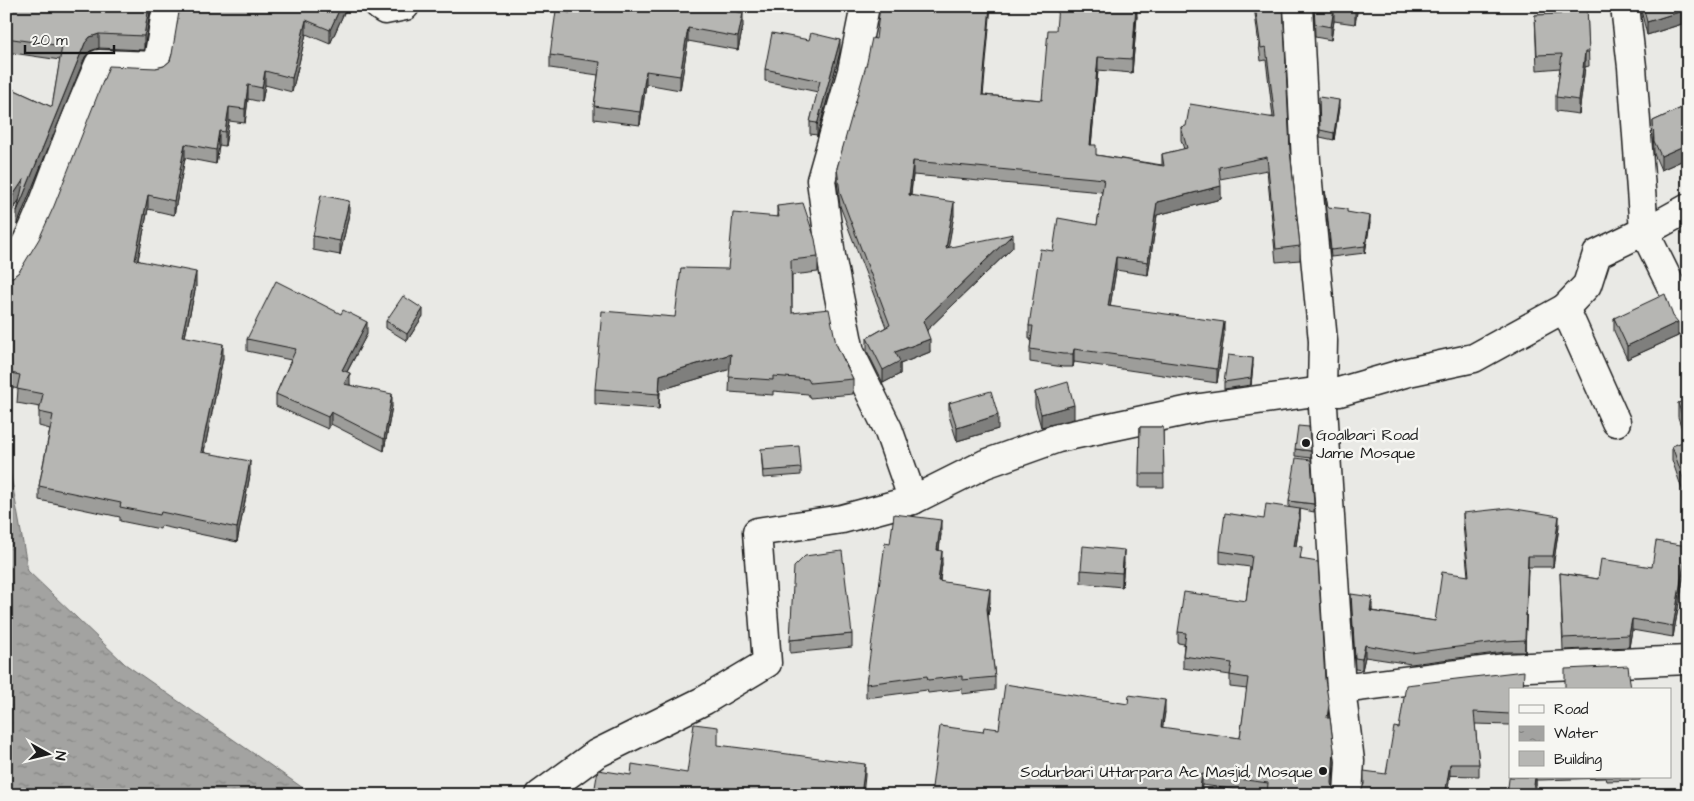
<svg xmlns="http://www.w3.org/2000/svg" width="1694" height="801" viewBox="0 0 1694 801" font-family="'Architects Daughter',sans-serif">
	<style>
		.water { fill: url(#water-ripples); stroke: #6d6d6c }
		.lines { fill: none; stroke-linecap: round; stroke-linejoin: round }
		.minor-casing { stroke: #1c1c1c; stroke-width: 31 }
		.minor { stroke: #f6f6f2; stroke-width: 28 }
		.wall { fill: #9d9d9a; stroke: #1c1c1c }
		.shaded-wall { fill: #7f7f7d; stroke: #1c1c1c }
		.building { fill: #b6b6b3; stroke: #1c1c1c }
		.poi-dot { fill: #1c1c1c; stroke: #f6f6f2; stroke-width: 2 }
		.labels { text-anchor: middle; stroke-width: 5; stroke-linejoin: round; paint-order: stroke }
		.poi-label { font-size: 16px; fill: #1c1c1c; stroke: #f6f6f2; text-anchor: start }
	</style>
	<defs>
		<pattern id="water-ripples" width="26" height="14" patternUnits="userSpaceOnUse" patternTransform="scale(1.25)"><rect width="26" height="14" fill="#a3a3a1"/><path d="M2 4q2-2 4 0t4 0M15 11q2-2 4 0t4 0" fill="none" stroke="#848482"/></pattern>
	</defs>
	<rect width="100%" height="100%" fill="#e9e9e5"/>
	<filter id="ink" filterUnits="userSpaceOnUse"><feTurbulence type="fractalNoise" baseFrequency=".02" numOctaves="2"/><feDisplacementMap in="SourceGraphic" scale="10" xChannelSelector="R" yChannelSelector="G"/><feConvolveMatrix kernelMatrix="1 2 1 2 8 2 1 2 1" color-interpolation-filters="sRGB"/></filter>
	<g filter="url(#ink)">
		<polygon class="water" points="6,468 10,471 28,571 125,664 313,795 6,795"/>
		<g class="lines">
			<defs>
				<g id="minor">
					<polyline points="379,6 385,10 405,6"/>
					<polyline points="865,6 852,71 821,180 831,256 850,352 888,429 913,500"/>
					<polyline points="1298,6 1306,162 1323,341 1322,391 1339,392 1408,372 1474,358 1565,308 1587,285 1597,254 1661,223 1688,208"/>
					<polyline points="1625,6 1632,67 1644,231 1681,306 1688,324"/>
					<path d="M6,277C35,235 46,195 64,149C75,120 87,92 99,64L157,66L167,6"/>
					<polyline points="1565,308 1616,422"/>
					<polyline points="1341,689 1506,668 1688,660"/>
					<polyline points="540,795 596,754 705,700 767,663 757,532 842,519 913,500 985,464 1058,438 1200,408 1322,391 1341,689 1350,761 1348,795"/>
				</g>
			</defs>
			<use href="#minor" class="minor-casing"/>
			<use href="#minor" class="minor"/>
		</g>
		<g class="wall">
			<polygon points="6,6 151,6 144,50 99,48 90,51 85,57 17,225 20,200 6,220 6,86 52,107 60,60 6,52"/>
			<polygon points="347,6 330,44 306,34 292,92 265,85 262,102 248,99 245,123 229,121 225,146 219,145 216,164 185,158 174,215 148,209 138,260 196,286 185,337 223,358 204,452 250,475 237,542 161,526 160,529 120,521 120,517 39,500 39,486 50,429 39,426 39,412 40,407 17,403 18,389 6,386 6,323 9,307 6,307 6,278 13,277 19,272 156,68 164,66 170,61 172,54"/>
			<polygon points="567,6 713,6 743,26 738,50 688,41 680,90 646,84 640,125 594,119 594,106 598,75 550,68 550,55 568,13"/>
			<polygon points="1254,6 1283,6 1290,150 1300,246 1300,260 1276,262 1267,170 1220,179 1221,199 1157,215 1148,275 1116,270 1110,306 1224,335 1217,383 1074,362 1073,367 1063,367 1030,362 1030,349 1031,339 1029,339 1029,326 1053,251 1097,225 1102,192 913,175 911,195 954,215 948,247 1013,247 927,330 930,352 900,364 900,374 883,383 867,351 867,338 886,327 840,206 837,181 837,168 876,39 984,95 1042,100 1056,30 1137,16 1132,73 1098,70 1091,145 1096,155 1162,165 1162,154 1184,149 1181,140 1181,127 1273,117 1266,60 1261,61"/>
			<polygon points="1314,6 1358,6 1355,24 1334,21 1331,40 1315,37"/>
			<polygon points="1560,6 1587,6 1589,66 1585,67 1579,114 1556,111 1556,97 1560,68 1537,70 1535,15 1560,14"/>
			<polygon points="1640,6 1685,6 1681,7 1682,24 1647,35"/>
			<polygon points="840,52 817,137 817,135 810,134 810,122 818,92 765,81 765,69"/>
			<polygon points="1319,104 1339,107 1334,140 1320,137"/>
			<polygon points="1688,105 1688,158 1661,170 1654,154 1653,121"/>
			<polygon points="1325,191 1328,207 1347,212 1370,223 1365,253 1331,257"/>
			<polygon points="777,206 818,257 818,272 792,275 792,313 836,344 853,379 853,394 810,398 808,394 773,391 773,395 729,392 730,369 660,390 659,409 595,404 595,389 728,269 777,217"/>
			<polygon points="349,214 340,255 313,250 313,236"/>
			<polygon points="423,316 407,341 386,328 386,321"/>
			<polygon points="1673,316 1678,336 1627,359 1614,331 1614,318"/>
			<polygon points="367,334 347,372 350,385 392,406 384,451 331,424 328,429 276,406 276,394 291,360 247,351 247,339"/>
			<polygon points="1253,365 1251,385 1224,389 1224,382"/>
			<polygon points="1035,392 1074,419 1041,427 1035,406"/>
			<polygon points="1688,400 1688,490 1683,492 1672,460 1672,446 1686,441 1678,417 1678,403"/>
			<polygon points="949,403 998,429 957,441 949,416"/>
			<polygon points="1140,427 1163,427 1164,487 1139,487"/>
			<polygon points="761,449 801,468 801,475 763,478"/>
			<polygon points="1295,449 1311,451 1311,458 1295,456"/>
			<polygon points="1289,501 1314,504 1314,512 1300,509 1300,520 1296,546 1302,560 1325,679 1329,718 1334,762 1333,785 1334,791 1267,794 1202,785 1200,795 931,795 983,732 999,729 1165,712 1162,728 1240,738 1247,689 1230,687 1230,675 1183,668 1183,656 1184,644 1178,643 1178,632 1246,601 1250,567 1220,563 1220,551 1264,519 1289,507"/>
			<polygon points="1463,513 1559,527 1553,567 1528,567 1525,652 1504,652 1411,664 1365,657 1362,670 1355,669 1351,594 1372,608 1372,611 1435,621 1468,576 1463,524"/>
			<polygon points="941,534 939,550 942,564 940,581 990,602 988,616 995,677 995,690 962,694 962,689 928,693 927,690 866,698 866,684 890,544"/>
			<polygon points="1687,557 1673,637 1632,630 1629,647 1563,650 1560,573 1598,579 1652,567"/>
			<polygon points="1124,563 1122,587 1081,583 1081,570"/>
			<polygon points="852,634 852,647 790,653 790,640"/>
			<polygon points="1510,690 1510,725 1475,724 1479,764 1479,776 1386,774 1399,728"/>
			<polygon points="1510,777 1640,777 1640,780 1607,781 1606,778 1541,780 1536,780 1536,786"/>
		</g>
		<g class="shaded-wall">
			<polygon points="149,6 151,6 144,50 144,36"/>
			<polygon points="341,6 347,6 330,44 330,30"/>
			<polygon points="990,6 991,6 982,108 982,95"/>
			<polygon points="1137,6 1137,16 1132,73 1132,59"/>
			<polygon points="1356,6 1358,6 1355,24 1355,11"/>
			<polygon points="1334,8 1334,21 1331,40 1331,27"/>
			<polygon points="1682,11 1682,24 1647,35 1647,22"/>
			<polygon points="743,13 743,26 738,50 738,37"/>
			<polygon points="306,20 306,34 292,92 292,78"/>
			<polygon points="688,28 688,41 680,90 680,76"/>
			<polygon points="99,34 99,48 90,51 85,57 17,225 17,211 85,43 90,37"/>
			<polygon points="840,40 840,52 817,137 817,125"/>
			<polygon points="1585,52 1585,67 1579,114 1579,100"/>
			<polygon points="1098,57 1098,70 1090,158 1090,145"/>
			<polygon points="265,71 265,85 262,102 262,88"/>
			<polygon points="646,71 646,84 640,125 640,112"/>
			<polygon points="248,85 248,99 245,123 245,109"/>
			<polygon points="1339,100 1339,107 1334,140 1334,133"/>
			<polygon points="229,107 229,121 225,146 225,132"/>
			<polygon points="219,131 219,145 216,164 216,150"/>
			<polygon points="185,144 185,158 174,215 174,201"/>
			<polygon points="1688,144 1688,158 1661,170 1661,156"/>
			<polygon points="913,161 913,175 909,208 909,195"/>
			<polygon points="24,179 24,193 6,220 6,206"/>
			<polygon points="1221,186 1221,199 1157,215 1148,275 1148,262 1157,202"/>
			<polygon points="148,195 148,209 135,274 135,260"/>
			<polygon points="349,201 349,214 340,255 340,241"/>
			<polygon points="954,202 954,215 946,261 946,248"/>
			<polygon points="1370,216 1370,223 1365,253 1365,246"/>
			<polygon points="1013,234 1013,247 923,334 923,321"/>
			<polygon points="1116,257 1116,270 1108,319 1108,306"/>
			<polygon points="196,272 196,286 182,350 182,336"/>
			<polygon points="423,309 423,316 407,341 407,334"/>
			<polygon points="367,322 367,334 342,381 342,370"/>
			<polygon points="1224,322 1224,335 1217,383 1217,369"/>
			<polygon points="1678,322 1678,336 1627,359 1627,346"/>
			<polygon points="930,339 930,352 900,364 900,374 883,383 883,370 895,352"/>
			<polygon points="223,344 223,358 201,466 201,452"/>
			<polygon points="1074,349 1074,362 1073,367 1073,354"/>
			<polygon points="731,354 731,369 660,390 659,409 659,394 660,375"/>
			<polygon points="1253,358 1253,365 1251,385 1251,378"/>
			<polygon points="350,373 350,385 344,396 344,384"/>
			<polygon points="392,394 392,406 384,451 384,439"/>
			<polygon points="1074,405 1074,419 1041,427 1041,414"/>
			<polygon points="331,412 331,424 328,429 328,417"/>
			<polygon points="998,415 998,429 957,441 957,428"/>
			<polygon points="250,461 250,475 237,542 237,528"/>
			<polygon points="1688,476 1688,490 1683,492 1683,478"/>
			<polygon points="1300,509 1300,520 1294,558 1294,546"/>
			<polygon points="1559,516 1559,527 1553,567 1553,556"/>
			<polygon points="941,520 941,534 937,563 937,550"/>
			<polygon points="1687,546 1687,557 1673,637 1673,626"/>
			<polygon points="1124,550 1124,563 1122,587 1122,573"/>
			<polygon points="942,551 942,564 938,594 938,581"/>
			<polygon points="1528,556 1528,567 1525,652 1525,640"/>
			<polygon points="990,589 990,602 987,622 987,609"/>
			<polygon points="1372,597 1372,608 1370,622 1370,611"/>
			<polygon points="1632,619 1632,630 1629,647 1629,635"/>
			<polygon points="1365,645 1365,657 1362,670 1362,659"/>
			<polygon points="1165,700 1165,712 1161,739 1161,727"/>
			<polygon points="865,764 865,776 863,795 861,795"/>
			<polygon points="1450,764 1450,775 1447,795 1445,795"/>
			<polygon points="1202,774 1202,785 1200,795 1199,795"/>
			<polygon points="1535,777 1536,777 1536,786 1535,795 1533,795"/>
		</g>
		<g class="building">
			<polygon points="6,6 149,6 144,36 99,34 90,37 85,43 17,211 24,179 6,206 6,86 52,107 62,46 6,38"/>
			<polygon points="180,6 341,6 330,30 306,20 292,78 265,71 262,88 248,85 245,109 229,107 225,132 219,131 216,150 185,144 174,201 148,195 135,260 196,272 182,336 223,344 201,452 250,461 237,528 161,512 160,515 120,507 121,503 39,486 53,415 39,412 43,394 17,389 20,375 6,372 6,323 12,294 6,293 6,278 13,277 19,272 39,239 54,206 109,66 156,68 164,66 170,61 172,54"/>
			<polygon points="569,6 712,6 743,13 738,37 688,28 680,76 646,71 640,112 594,106 600,62 550,55 556,11 570,13"/>
			<polygon points="880,6 990,6 982,95 1042,100 1048,30 1056,30 1058,6 1136,6 1132,59 1098,57 1090,145 1096,145 1096,155 1164,166 1162,154 1187,148 1181,127 1186,126 1190,104 1275,118 1266,47 1261,48 1255,6 1283,6 1290,150 1300,246 1276,249 1267,157 1219,167 1221,186 1157,202 1148,262 1116,257 1108,306 1224,322 1217,369 1074,349 1073,354 1063,354 1030,349 1033,326 1029,326 1040,249 1053,251 1058,218 1097,225 1104,179 913,161 909,195 954,202 946,248 1013,234 923,321 930,339 895,352 900,361 883,370 867,338 890,325 840,193 837,168 867,62 872,38 876,39"/>
			<polygon points="1314,6 1356,6 1355,11 1334,8 1331,27 1315,24"/>
			<polygon points="1560,6 1587,6 1589,52 1585,52 1579,100 1556,97 1562,54 1537,55 1535,15 1561,14"/>
			<polygon points="1643,6 1681,6 1682,11 1647,22"/>
			<polygon points="772,33 809,40 811,33 840,40 817,125 817,123 810,122 820,81 765,69"/>
			<polygon points="1319,97 1339,100 1334,133 1320,130"/>
			<polygon points="1688,105 1688,144 1661,156 1654,141 1653,121"/>
			<polygon points="1325,191 1328,207 1347,209 1347,212 1370,216 1365,246 1331,250"/>
			<polygon points="321,195 349,201 340,241 313,236"/>
			<polygon points="803,203 815,239 818,257 791,260 792,313 829,309 836,344 853,379 810,383 808,379 773,376 773,380 729,377 731,354 660,375 659,394 595,389 602,311 675,317 681,268 728,269 733,213 779,217 777,206"/>
			<polygon points="276,281 341,314 343,310 367,322 342,370 350,373 344,384 392,394 384,439 331,412 328,417 276,394 296,349 247,339"/>
			<polygon points="1665,294 1673,316 1678,322 1627,346 1614,318"/>
			<polygon points="403,296 423,309 407,334 386,321"/>
			<polygon points="1228,355 1253,358 1251,378 1224,382"/>
			<polygon points="1068,382 1074,405 1041,414 1035,392"/>
			<polygon points="991,391 998,415 957,428 949,403"/>
			<polygon points="1688,400 1688,434 1678,403"/>
			<polygon points="1298,426 1309,427 1311,451 1295,449"/>
			<polygon points="1140,427 1163,427 1164,474 1139,474"/>
			<polygon points="1688,440 1688,476 1683,478 1672,446"/>
			<polygon points="799,446 801,468 763,471 761,449"/>
			<polygon points="1296,458 1311,460 1314,504 1289,501"/>
			<polygon points="1266,504 1300,509 1294,546 1302,547 1300,559 1318,562 1325,679 1329,705 1327,718 1330,718 1334,750 1332,783 1334,791 1338,795 1267,795 1268,783 1202,774 1199,795 931,795 940,726 983,732 984,727 999,729 1005,684 1128,704 1129,695 1165,700 1161,727 1240,738 1248,678 1230,675 1232,663 1183,656 1186,633 1178,632 1184,592 1246,601 1252,556 1220,551 1225,513 1264,519"/>
			<polygon points="1509,508 1559,516 1553,556 1528,556 1525,640 1504,641 1411,653 1365,645 1362,659 1355,658 1351,594 1372,597 1370,611 1435,621 1442,572 1469,576 1463,513"/>
			<polygon points="894,514 941,520 937,550 942,551 938,581 990,589 987,609 995,677 962,680 962,676 928,680 927,676 866,684 885,543 890,544"/>
			<polygon points="1656,541 1687,546 1673,626 1632,619 1629,635 1563,638 1560,573 1598,579 1601,559 1652,567"/>
			<polygon points="1083,546 1124,550 1122,573 1081,570"/>
			<polygon points="842,551 852,634 790,640 794,567 805,556"/>
			<polygon points="1628,666 1631,690 1565,690 1565,669"/>
			<polygon points="1524,671 1523,690 1510,690 1510,714 1474,712 1479,764 1450,764 1445,795 1358,795 1361,792 1364,784 1364,771 1386,774 1394,727 1399,728 1406,685"/>
			<polygon points="694,724 718,727 718,745 865,764 861,795 551,795 561,788 594,793 598,770 631,775 632,764 687,773"/>
			<polygon points="1510,771 1510,777 1535,777 1533,795 1507,795"/>
		</g>
	</g>
	<g class="poi-dot">
		<circle cx="1306" cy="443" r="5"/>
		<circle cx="1323" cy="771" r="5"/>
	</g>
	<g class="labels">
		<g class="poi-label">
			<text x="1316" y="440">Goalbari Road<tspan x="1316" dy="18">Jame Mosque</tspan></text>
			<text x="1313" y="777" text-anchor="end">Sodurbari Uttarpara Ac Masjid, Mosque</text>
		</g>
	</g>
	<rect width="1694" height="801" fill="none" stroke="#f6f6f2" stroke-width="25"/>
	<rect x="12" y="12" width="1669" height="776" fill="none" stroke="#1c1c1c" stroke-width="2" filter="url(#ink)"/>
	<rect x="1509" y="688" width="162" height="90" fill="#f6f6f2" stroke="#9f9f9c"/>
	<rect x="1519" y="705" width="25" height="8" fill="#f6f6f2" stroke="#9f9f9c"/>
	<text x="1554" y="714" font-size="15" fill="#1c1c1c">Road</text>
	<rect x="1519" y="726" width="25" height="15" fill="url(#water-ripples)" stroke="#9f9f9c"/>
	<text x="1554" y="738" font-size="15" fill="#1c1c1c">Water</text>
	<rect x="1519" y="751" width="25" height="15" fill="#b6b6b3" stroke="#9f9f9c"/>
	<text x="1554" y="764" font-size="15" fill="#1c1c1c">Building</text>
	<g transform="translate(48 754) rotate(98)" stroke="#f6f6f2" stroke-width="4" paint-order="stroke">
	<path d="M0-4L9 19L0 12L-9 19Z" fill="#1c1c1c"/>
	<text y="-8" font-size="14" font-weight="bold" text-anchor="middle" fill="#1c1c1c">N</text>
	</g>
	<path d="M25 45v8h89v-8" fill="none" stroke="#1c1c1c" stroke-width="2.5"/>
	<text x="32" y="45" font-size="15" fill="#1c1c1c" stroke="#f6f6f2" stroke-width="4" paint-order="stroke">20 m</text>
</svg>
